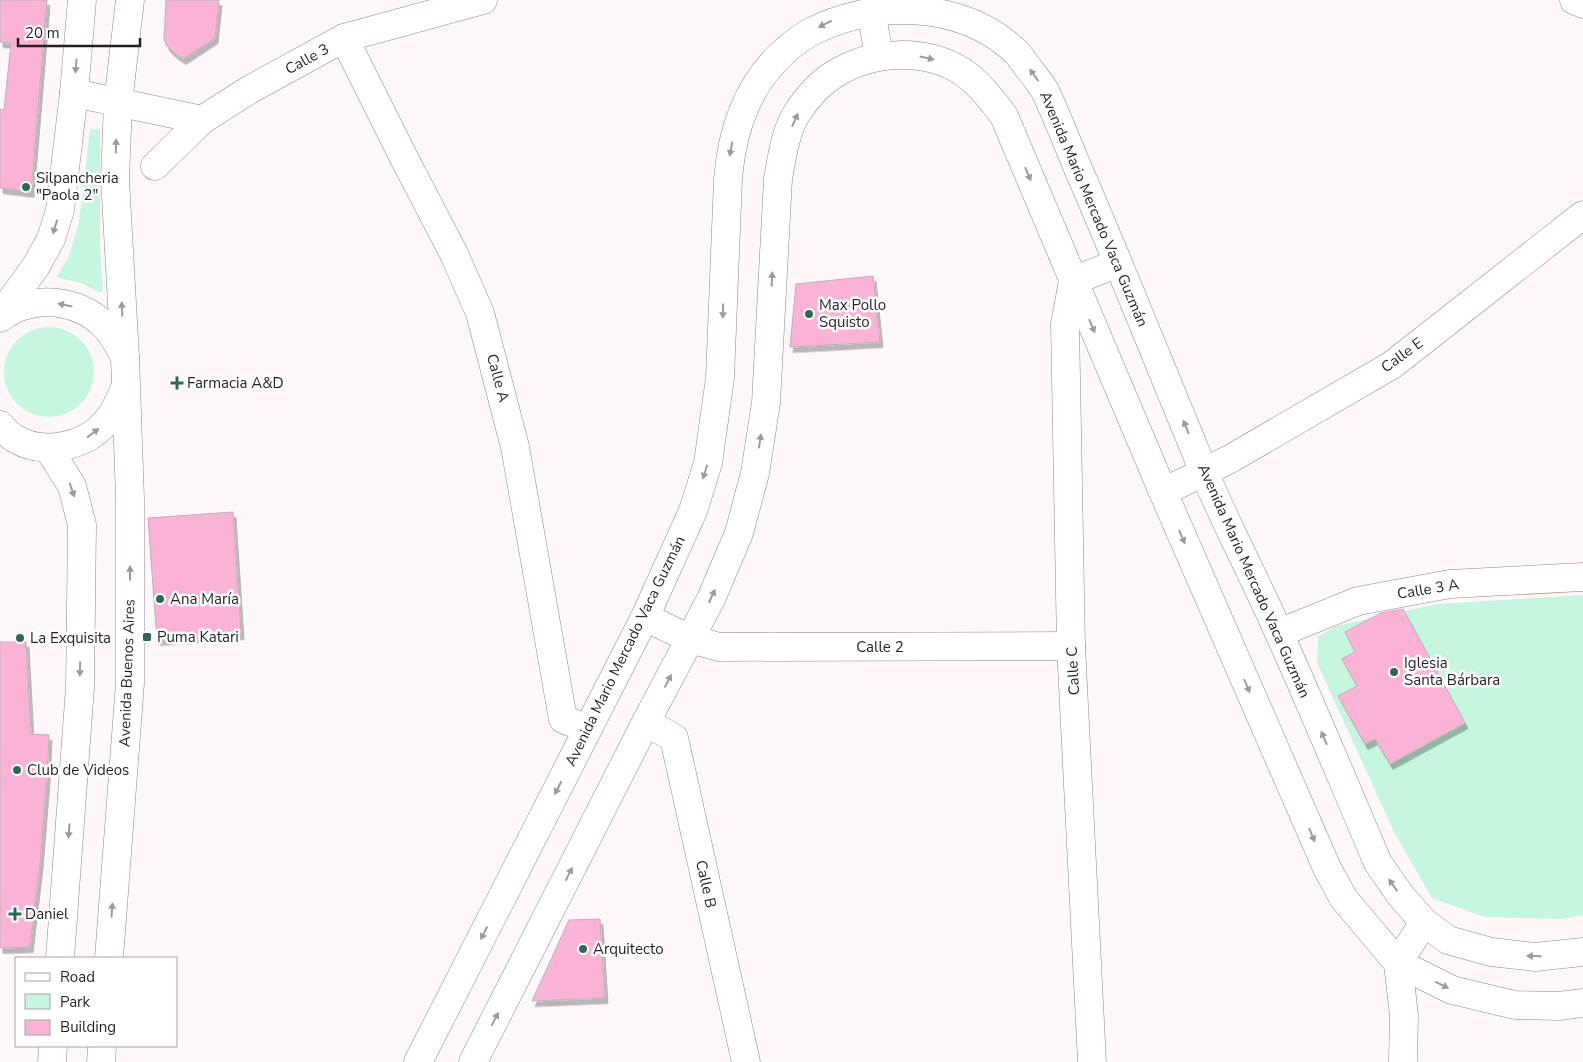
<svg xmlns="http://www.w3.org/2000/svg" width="1583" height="1062" viewBox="0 0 1583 1062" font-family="'Nunito Sans',sans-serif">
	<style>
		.green { fill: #c6f6de }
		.building { fill: #fab3d6; stroke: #bdb1b6; filter: url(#shadow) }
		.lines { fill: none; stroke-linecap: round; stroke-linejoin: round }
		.street-casing { stroke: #8f8489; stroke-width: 29 }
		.secondary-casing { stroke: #8f8489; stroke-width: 29 }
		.primary-casing { stroke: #8f8489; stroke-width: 29 }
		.street { stroke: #fff; stroke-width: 28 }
		.secondary { stroke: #fff; stroke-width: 28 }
		.primary { stroke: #fff; stroke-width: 28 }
		.oneway { fill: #9c9a9b }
		.poi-dot { fill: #2f6851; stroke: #fff; stroke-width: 2 }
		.labels { text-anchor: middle; stroke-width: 5; stroke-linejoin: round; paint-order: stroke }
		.street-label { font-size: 15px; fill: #241f21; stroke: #fff }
		.poi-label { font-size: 15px; fill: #241f21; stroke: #fff; text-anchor: start }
	</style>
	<defs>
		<filter id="shadow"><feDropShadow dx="3" dy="5.5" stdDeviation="0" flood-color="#0004"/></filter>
	</defs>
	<rect width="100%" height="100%" fill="#fef7fa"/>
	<g class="green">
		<polygon points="90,129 100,129 100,245 103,291 99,292 81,283 59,278 57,276 69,256 79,223"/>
		<circle cx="49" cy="372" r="45"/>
		<polygon points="1583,595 1583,915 1562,919 1484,917 1432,898 1395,834 1317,663 1318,637 1336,626 1438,604"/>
	</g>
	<g class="building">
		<polygon points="0,0 47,0 31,192 0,188 0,109 4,110 11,43 0,42"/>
		<polygon points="166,0 219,0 215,38 183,59 173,52 167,46 164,39"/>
		<polygon points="873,276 880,342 790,347 796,284"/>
		<polygon points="233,512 241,634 157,640 148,518"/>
		<polygon points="1403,609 1465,723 1390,764 1375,739 1365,744 1338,696 1357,686 1342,659 1355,652 1345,632 1381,613"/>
		<polygon points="0,642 26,642 31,734 49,735 47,777 40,863 30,947 0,948"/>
		<polygon points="600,919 605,998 532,1001 569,920"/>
	</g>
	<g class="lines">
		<defs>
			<g id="street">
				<polyline points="1574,0 1583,4"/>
				<polyline points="344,38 403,156 454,254 480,313 515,447 563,719 588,729"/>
				<polyline points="74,93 202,120"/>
				<polyline points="155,166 202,120 249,90 344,38 483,0"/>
				<polyline points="1073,281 1065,324 1071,646 1092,1062"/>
				<polyline points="1204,472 1230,459 1392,365 1583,215"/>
				<polyline points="1279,633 1358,601 1450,584 1583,577"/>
				<polyline points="690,639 719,647 1071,646"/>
				<polyline points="646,722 674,738 746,1062"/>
				<polyline points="1398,963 1404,1016 1403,1062"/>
			</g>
			<g id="secondary">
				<polyline points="0,316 36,266 51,239 60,210 74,93 82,0"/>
				<polyline points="125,357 115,179 118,103 130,0"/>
			</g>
			<g id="primary">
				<polyline points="871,10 879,56"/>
				<polyline points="1073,281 1118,263"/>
				<path d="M0,318C5,315 11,310 17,308C46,297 81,302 104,325C113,334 119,346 125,357L130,499V683L109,958"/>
				<path d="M0,425C4,429 9,435 14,438C43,456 85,447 106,422C115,412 120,400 125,388"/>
				<polyline points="48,448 72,486 82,525 80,687 60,958"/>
				<polyline points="1163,492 1204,472"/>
				<polyline points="645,617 690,639"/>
				<polyline points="1398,963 1424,922"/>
				<polyline points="52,1062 53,1046"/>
				<polyline points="101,1062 102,1046"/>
				<path d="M418,1062L645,617L693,511L708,463L720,378L728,179C733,118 755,66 809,33C872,0 959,0 1014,50C1019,54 1022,60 1026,65C1032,73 1040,82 1045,91C1059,120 1070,151 1083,180C1124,275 1162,371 1202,467C1225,523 1254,576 1278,631C1313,708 1345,786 1378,863L1401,896L1424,922L1448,940L1491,952L1535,957L1583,952"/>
				<path d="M473,1062L646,722L711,599L739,533L755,473L766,403L778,179C782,157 785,132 797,113C806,99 819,84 833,75C871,51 924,47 963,72C980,84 991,99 1004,116L1163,492L1327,868L1344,899L1398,963L1452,990L1515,1005L1559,1006L1583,1003"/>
			</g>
		</defs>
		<use href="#street" class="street-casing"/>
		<use href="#secondary" class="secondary-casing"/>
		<use href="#primary" class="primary-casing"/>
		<use href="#street" class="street"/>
		<use href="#secondary" class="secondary"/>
		<use href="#primary" class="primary"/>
	</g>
	<defs><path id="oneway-solid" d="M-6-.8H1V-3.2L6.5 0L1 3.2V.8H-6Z" transform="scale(1.25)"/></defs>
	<g class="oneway">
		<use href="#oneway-solid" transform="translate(825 24) rotate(153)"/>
		<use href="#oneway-solid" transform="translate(927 58) rotate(12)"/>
		<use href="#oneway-solid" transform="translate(76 66) rotate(95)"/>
		<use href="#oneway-solid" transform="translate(1034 75) rotate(-126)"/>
		<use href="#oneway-solid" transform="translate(795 120) rotate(-66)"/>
		<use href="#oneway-solid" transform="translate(116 146) rotate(-88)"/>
		<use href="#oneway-solid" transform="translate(731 149) rotate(101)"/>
		<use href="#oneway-solid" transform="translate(1028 174) rotate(67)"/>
		<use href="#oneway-solid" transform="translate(55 227) rotate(107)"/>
		<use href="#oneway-solid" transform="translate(772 279) rotate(-87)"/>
		<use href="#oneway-solid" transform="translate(65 305) rotate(-168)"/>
		<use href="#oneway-solid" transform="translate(122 309) rotate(-93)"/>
		<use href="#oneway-solid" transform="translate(723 311) rotate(92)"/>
		<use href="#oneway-solid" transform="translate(1092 326) rotate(67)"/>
		<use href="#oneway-solid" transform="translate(1186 427) rotate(-112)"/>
		<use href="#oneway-solid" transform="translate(93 433) rotate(-37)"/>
		<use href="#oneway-solid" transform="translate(760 441) rotate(-81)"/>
		<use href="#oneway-solid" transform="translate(705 472) rotate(107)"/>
		<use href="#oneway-solid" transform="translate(72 490) rotate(71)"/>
		<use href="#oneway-solid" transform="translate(1182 537) rotate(66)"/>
		<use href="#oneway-solid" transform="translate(130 573) rotate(-90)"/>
		<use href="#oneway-solid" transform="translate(712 596) rotate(-65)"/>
		<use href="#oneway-solid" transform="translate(80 669) rotate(91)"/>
		<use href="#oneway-solid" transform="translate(668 681) rotate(-62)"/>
		<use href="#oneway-solid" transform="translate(1247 686) rotate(67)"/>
		<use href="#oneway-solid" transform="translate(1324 738) rotate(-113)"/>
		<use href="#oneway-solid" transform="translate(558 788) rotate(117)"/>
		<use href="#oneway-solid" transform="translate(69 831) rotate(94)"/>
		<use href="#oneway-solid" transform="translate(1312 835) rotate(67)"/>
		<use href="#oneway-solid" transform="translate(569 874) rotate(-63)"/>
		<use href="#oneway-solid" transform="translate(1393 885) rotate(-125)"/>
		<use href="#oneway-solid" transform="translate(112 910) rotate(-86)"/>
		<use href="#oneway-solid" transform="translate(484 933) rotate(117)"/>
		<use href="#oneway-solid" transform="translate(1534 956) rotate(-179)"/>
		<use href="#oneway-solid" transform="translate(1442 985) rotate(26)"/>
		<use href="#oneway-solid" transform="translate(495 1019) rotate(-63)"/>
	</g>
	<g class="poi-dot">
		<circle cx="26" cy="187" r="5"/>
		<circle cx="809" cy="314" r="5"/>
		<path d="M174.5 375.5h5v5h5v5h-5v5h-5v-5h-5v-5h5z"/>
		<circle cx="160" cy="599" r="5"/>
		<rect x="142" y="632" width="10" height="10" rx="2.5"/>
		<circle cx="20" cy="638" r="5"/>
		<circle cx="1394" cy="672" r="5"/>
		<circle cx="17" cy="770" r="5"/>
		<path d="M12.5 906.5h5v5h5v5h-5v5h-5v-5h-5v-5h5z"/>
		<circle cx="583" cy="949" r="5"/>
	</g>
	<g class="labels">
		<g class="street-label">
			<text transform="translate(307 59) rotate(-29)" y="5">Calle 3</text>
			<text transform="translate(1094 209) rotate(67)" y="5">Avenida Mario Mercado Vaca Guzmán</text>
			<text transform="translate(1402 355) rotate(-36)" y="5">Calle E</text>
			<text transform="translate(498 378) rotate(75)" y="5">Calle A</text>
			<text transform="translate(1254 581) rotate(66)" y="5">Avenida Mario Mercado Vaca Guzmán</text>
			<text transform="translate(1428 589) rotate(-9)" y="5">Calle 3 A</text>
			<text x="880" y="652">Calle 2</text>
			<text transform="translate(625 651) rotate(-64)" y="5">Avenida Mario Mercado Vaca Guzmán</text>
			<text transform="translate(1073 671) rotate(-93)" y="5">Calle C</text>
			<text transform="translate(127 673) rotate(-88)" y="5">Avenida Buenos Aires</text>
			<text transform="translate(706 884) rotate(77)" y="5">Calle B</text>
		</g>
		<g class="poi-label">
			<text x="36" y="183">Silpancheria<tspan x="36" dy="17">"Paola 2"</tspan></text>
			<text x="819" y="310">Max Pollo<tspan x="819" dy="17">Squisto</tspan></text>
			<text x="187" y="388">Farmacia A&amp;D</text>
			<text x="170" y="604">Ana María</text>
			<text x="157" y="642">Puma Katari</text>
			<text x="30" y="643">La Exquisita</text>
			<text x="1404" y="668">Iglesia<tspan x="1404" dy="17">Santa Bárbara</tspan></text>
			<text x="27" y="775">Club de Videos</text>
			<text x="25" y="919">Daniel</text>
			<text x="593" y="954">Arquitecto</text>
		</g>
	</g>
	<rect x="15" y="957" width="162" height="90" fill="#ffffff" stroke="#a7a5a6"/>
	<rect x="25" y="973" width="25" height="8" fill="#ffffff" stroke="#a7a5a6"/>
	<text x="60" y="982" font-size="15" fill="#241f21">Road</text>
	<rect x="25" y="994" width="25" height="15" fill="#c6f6de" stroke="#a7a5a6"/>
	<text x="60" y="1007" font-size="15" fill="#241f21">Park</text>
	<rect x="25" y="1020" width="25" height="15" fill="#fab3d6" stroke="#a7a5a6"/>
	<text x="60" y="1032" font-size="15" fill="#241f21">Building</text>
	<path d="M18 38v8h122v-8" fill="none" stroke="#241f21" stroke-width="2.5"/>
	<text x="25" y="38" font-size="15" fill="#241f21" stroke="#ffffff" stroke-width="4" paint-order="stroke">20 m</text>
</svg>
